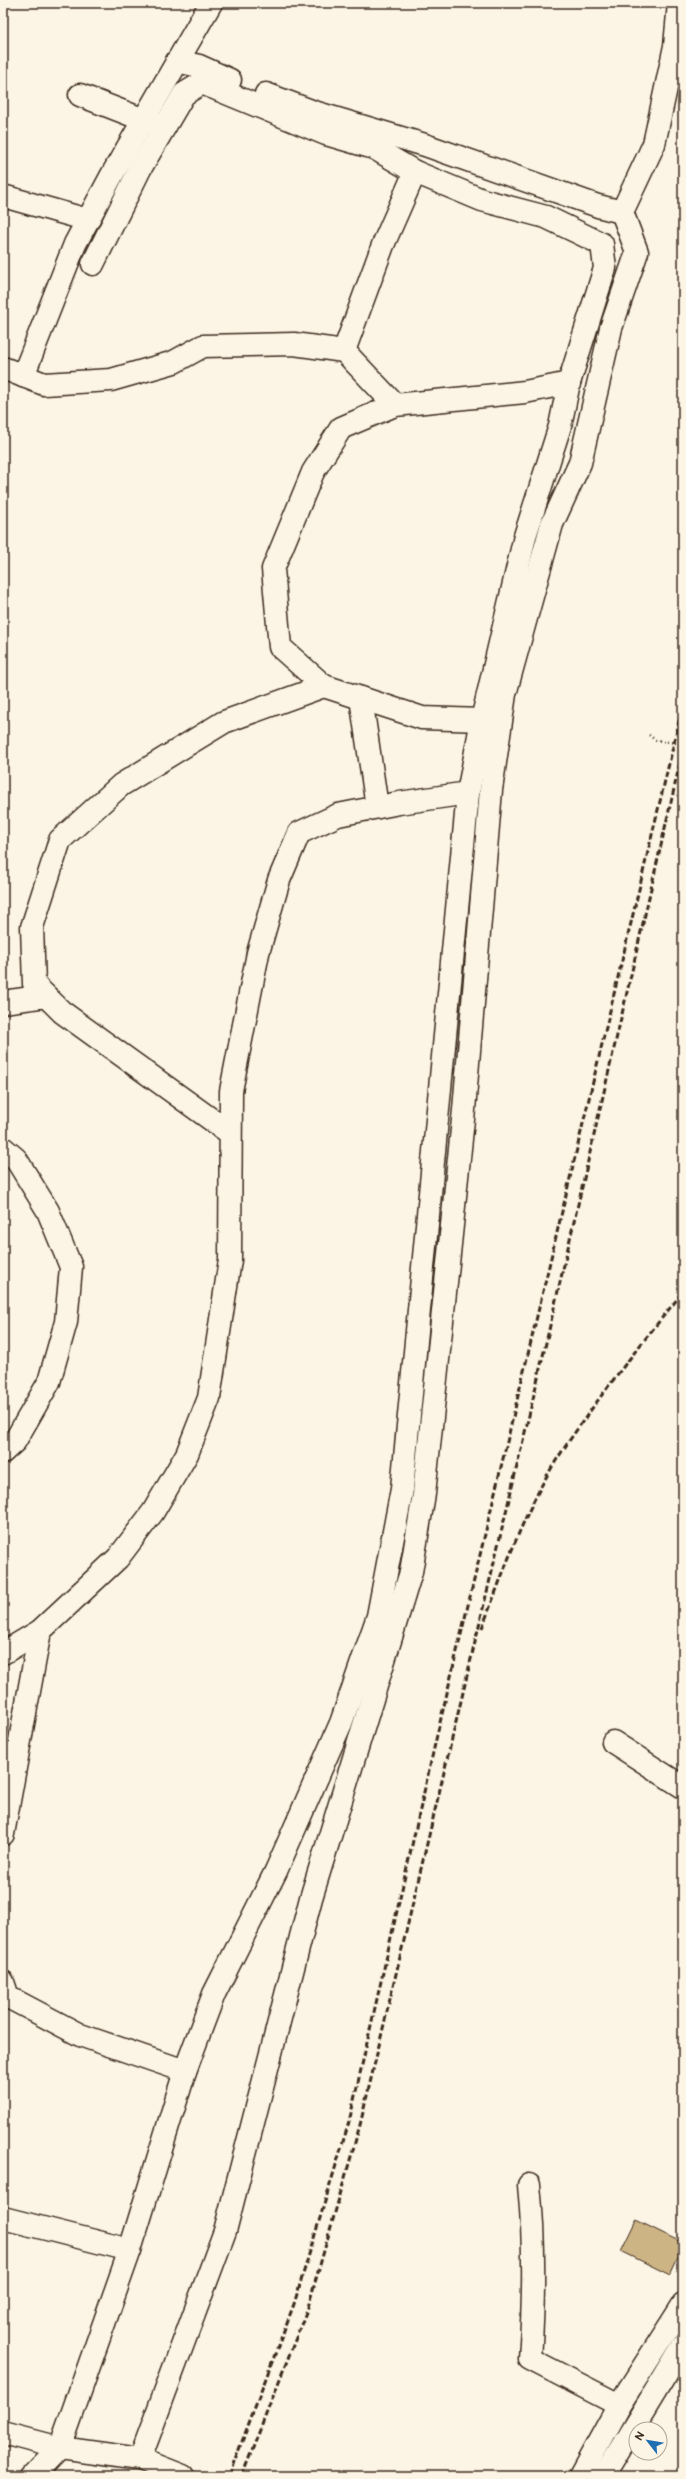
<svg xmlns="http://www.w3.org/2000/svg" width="686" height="2479" viewBox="0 0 686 2479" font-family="'Balsamiq Sans',sans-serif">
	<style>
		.building { fill: #cdb484; stroke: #3b2a1e }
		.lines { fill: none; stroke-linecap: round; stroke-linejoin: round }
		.minor-casing { stroke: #3b2a1e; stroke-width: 25 }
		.major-casing { stroke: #3b2a1e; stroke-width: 25 }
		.path { stroke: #3b2a1e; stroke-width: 2.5; stroke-dasharray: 1 3; stroke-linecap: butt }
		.minor { stroke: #fcf5e5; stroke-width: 22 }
		.major { stroke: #fcf5e5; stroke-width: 22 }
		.rail { stroke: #3b2a1e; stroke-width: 3; stroke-dasharray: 6 3; stroke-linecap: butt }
	</style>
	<rect width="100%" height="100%" fill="#fcf5e5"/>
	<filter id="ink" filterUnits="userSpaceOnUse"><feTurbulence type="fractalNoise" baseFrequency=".025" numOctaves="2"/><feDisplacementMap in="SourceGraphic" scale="8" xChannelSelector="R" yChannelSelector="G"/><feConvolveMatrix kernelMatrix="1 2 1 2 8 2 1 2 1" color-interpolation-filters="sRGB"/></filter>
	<g filter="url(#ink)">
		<polygon class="building" points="636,2220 683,2243 683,2247 670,2275 621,2251"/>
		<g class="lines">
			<defs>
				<g id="minor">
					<polyline points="177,61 199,66 230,80"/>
					<polyline points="266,94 314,112 425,145 598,206 622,212"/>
					<polyline points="80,95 157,125"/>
					<polyline points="3,196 88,220"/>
					<polyline points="344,351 383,245 415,172"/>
					<polyline points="3,368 44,384 111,380 174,362 203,346 294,344 344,351 395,405"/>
					<polyline points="23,376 75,244 113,173 211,3"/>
					<polyline points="361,698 377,807"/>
					<polyline points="482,720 422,718 324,686 280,647 273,569 313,472 341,428 395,405 525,392 569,383"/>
					<polyline points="3,1002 46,996"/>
					<polyline points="230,1133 62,1012 34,984 32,927 60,840 121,785 224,722 324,686"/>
					<polyline points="3,1148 16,1159 48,1211 71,1267 66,1322 49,1382 15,1441 3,1452"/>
					<polyline points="3,1653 40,1631 118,1558 153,1512 187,1454 209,1398 230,1260 231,1091 258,953 279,880 299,833 338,815 399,803 468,793"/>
					<polyline points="613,1742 683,1787"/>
					<polyline points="3,1834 40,1631"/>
					<polyline points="3,1982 8,1997 80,2035 185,2071"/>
					<path d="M529,2185C535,2243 534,2300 530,2359L619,2405"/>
					<polyline points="3,2218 130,2250"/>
					<polyline points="3,2433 60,2448 140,2459 183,2476"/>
					<polyline points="140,2459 225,2231 311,1898 411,1572 424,1494 464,1110 491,790 505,694 552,524 580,463 611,328 637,252 622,212 654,144 675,46 679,3"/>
					<polyline points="33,2476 60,2448 130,2250 185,2071 214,1994 276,1871 341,1723 378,1616 402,1489 468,793 482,720 525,536 560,426 569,383 605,268 602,244 546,217 482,200 415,172 374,148 326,134 202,83 184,94 140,169 93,264"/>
				</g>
				<g id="major">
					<polyline points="580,2476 619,2405 683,2305"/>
					<polyline points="604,2476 683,2346"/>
				</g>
			</defs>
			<use href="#minor" class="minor-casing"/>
			<use href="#major" class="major-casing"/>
			<polyline class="path" points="649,735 655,740 683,744"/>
			<use href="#minor" class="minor"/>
			<use href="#major" class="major"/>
			<g class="rail">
				<path d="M482,1628C504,1571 524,1511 557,1459C595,1401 639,1346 683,1292"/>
				<polyline points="229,2476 294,2304 349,2122 437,1735 683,705"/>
				<polyline points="242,2476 308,2307 360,2125 536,1386 683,750"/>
			</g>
		</g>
	</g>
	<rect width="686" height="2479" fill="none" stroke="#fcf5e5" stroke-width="16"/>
	<rect x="8" y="8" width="670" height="2463" fill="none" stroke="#3b2a1e" stroke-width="1.5" filter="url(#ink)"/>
	<g transform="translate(648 2441) rotate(301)"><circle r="19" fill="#fcf5e5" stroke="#afa495"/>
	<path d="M0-3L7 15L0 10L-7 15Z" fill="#1f6fb2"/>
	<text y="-6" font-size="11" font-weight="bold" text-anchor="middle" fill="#3b2a1e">N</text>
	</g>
</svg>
